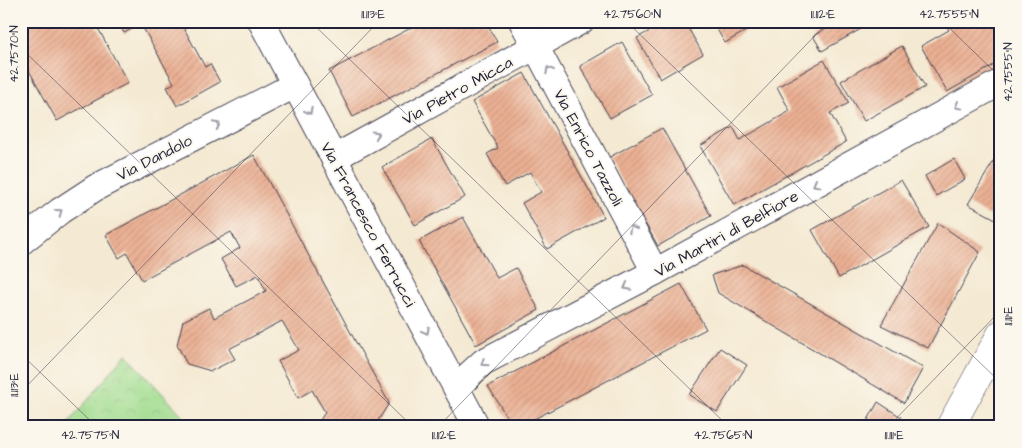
<svg xmlns="http://www.w3.org/2000/svg" width="1022" height="448" viewBox="0 0 1022 448" font-family="'Architects Daughter',sans-serif">
	<style>
		.park { fill: url(#park-crowns); stroke: #628066 }
		.building { fill: url(#building-hatch) }
		.lines { fill: none; stroke-linecap: round; stroke-linejoin: round }
		.minor-casing { stroke: #424052; stroke-width: 28 }
		.tertiary-casing { stroke: #424052; stroke-width: 29 }
		.minor { stroke: #fff; stroke-width: 26 }
		.tertiary { stroke: #fff; stroke-width: 28 }
		.oneway { stroke: #9c9ca7 }
		.ticks { fill: none; stroke: #22223b; stroke-width: 1; stroke-opacity: 0.45 }
		.labels { text-anchor: middle; stroke-width: 4; stroke-linejoin: round; paint-order: stroke }
		.street-label { font-size: 16px; fill: #22223b; stroke: #fbf7ec }
		.neatline { fill: none; stroke: #22223b; stroke-width: 2 }
		.ticks-label { font-size: 12px; text-anchor: middle; fill: #22223b }
	</style>
	<defs>
		<pattern id="park-crowns" width="20" height="18" patternUnits="userSpaceOnUse" patternTransform="scale(1.25)"><rect width="20" height="18" fill="#a2dd91"/><path d="M2 6a3 3 0 1 1 6 0M12 15a3 3 0 1 1 6 0" fill="none" stroke="#8bbd7e"/></pattern>
		<pattern id="building-hatch" width="6" height="6" patternUnits="userSpaceOnUse" patternTransform="scale(1.25)"><rect width="6" height="6" fill="#ebb093"/><path d="M-1 1l2-2M0 6l6-6M5 7l2-2" fill="none" stroke="#c99780"/></pattern>
	</defs>
	<rect width="100%" height="100%" fill="#fbf7ec"/>
	<filter id="ink" filterUnits="userSpaceOnUse"><feTurbulence type="fractalNoise" baseFrequency=".02" numOctaves="2"/><feDisplacementMap in="SourceGraphic" scale="10" xChannelSelector="R" yChannelSelector="G"/><feConvolveMatrix kernelMatrix="1 2 1 2 8 2 1 2 1" color-interpolation-filters="sRGB"/></filter>
	<filter id="wash" filterUnits="userSpaceOnUse"><feTurbulence type="fractalNoise" baseFrequency=".0096" numOctaves="4" result="noise"/><feDisplacementMap in="SourceGraphic" scale="20" xChannelSelector="R" yChannelSelector="G"/><feGaussianBlur stdDeviation="1.12" result="paint"/><feColorMatrix in="noise" values="0 0 0 0 0 0 0 0 0 0 0 0 0 0 0 0 0 1.4 0 .05"/><feComposite in="paint" operator="in"/></filter>
	<g filter="url(#wash)">
		<rect width="100%" height="100%" fill="#f4e9d2"/>
		<polygon class="park" points="126,354 193,427 66,426"/>
		<g id="blocks">
			<g class="building">
				<polygon points="21,21 94,21 128,83 57,121 21,56"/>
				<polygon points="117,21 180,21 205,67 210,64 220,82 177,106 167,87 174,83 141,24 124,33"/>
				<polygon points="424,21 486,21 497,42 353,117 329,71"/>
				<polygon points="668,21 684,21 703,54 660,79 637,38"/>
				<polygon points="712,21 763,21 725,43"/>
				<polygon points="839,21 875,21 822,51 813,36"/>
				<polygon points="944,21 1001,21 1001,61 947,92 921,46 949,30"/>
				<polygon points="622,42 652,95 610,118 580,66"/>
				<polygon points="902,46 925,87 864,121 841,81"/>
				<polygon points="824,60 849,103 830,113 846,142 734,205 700,146 733,127 740,140 790,111 777,87"/>
				<polygon points="524,73 604,217 547,249 522,203 541,192 530,172 505,186 487,154 498,148 472,102"/>
				<polygon points="662,128 711,216 658,246 608,158"/>
				<polygon points="432,139 465,197 415,225 382,167"/>
				<polygon points="1001,149 1001,222 968,204"/>
				<polygon points="254,155 389,403 374,427 316,427 325,412 312,390 298,398 278,361 299,350 282,321 229,349 235,359 211,371 187,364 177,345 183,321 209,308 214,318 266,291 258,275 236,286 221,259 240,248 231,232 142,280 127,253 119,258 106,235"/>
				<polygon points="954,159 965,179 936,196 925,176"/>
				<polygon points="901,180 929,227 839,278 812,230"/>
				<polygon points="463,217 497,278 516,268 539,310 476,345 419,241"/>
				<polygon points="938,223 980,252 928,348 881,325"/>
				<polygon points="743,265 923,368 904,403 718,293 712,275"/>
				<polygon points="681,284 706,329 519,427 513,427 488,386"/>
				<polygon points="720,348 747,365 717,412 689,395"/>
				<polygon points="878,402 901,417 896,427 864,427"/>
			</g>
		</g>
	</g>
	<g filter="url(#ink)">
		<use href="#blocks" fill-opacity="0" stroke="#424052" stroke-width="1"/>
		<g class="lines">
			<defs>
				<g id="minor">
					<polyline points="261,21 477,427"/>
					<polyline points="522,21 655,272"/>
					<polyline points="334,158 581,21"/>
					<polyline points="21,242 60,211 95,188 295,85"/>
					<polyline points="457,389 471,373 483,362 655,272 1001,82"/>
				</g>
				<polyline id="tertiary" points="950,427 1001,334"/>
			</defs>
			<use href="#minor" class="minor-casing"/>
			<use href="#tertiary" class="tertiary-casing"/>
			<use href="#minor" class="minor"/>
			<use href="#tertiary" class="tertiary"/>
		</g>
		<defs><path id="oneway-chevron" d="M-2-3.5L2.5 0L-2 3.5" fill="none" stroke-width="1.6" stroke-linecap="round" stroke-linejoin="round" transform="scale(1.25)"/></defs>
		<g class="oneway">
			<use href="#oneway-chevron" transform="translate(549 70) rotate(-118)"/>
			<use href="#oneway-chevron" transform="translate(958 106) rotate(151)"/>
			<use href="#oneway-chevron" transform="translate(309 111) rotate(62)"/>
			<use href="#oneway-chevron" transform="translate(217 125) rotate(-27)"/>
			<use href="#oneway-chevron" transform="translate(376 134) rotate(-29)"/>
			<use href="#oneway-chevron" transform="translate(816 184) rotate(151)"/>
			<use href="#oneway-chevron" transform="translate(59 212) rotate(-36)"/>
			<use href="#oneway-chevron" transform="translate(632 229) rotate(-118)"/>
			<use href="#oneway-chevron" transform="translate(627 287) rotate(152)"/>
			<use href="#oneway-chevron" transform="translate(426 331) rotate(62)"/>
			<use href="#oneway-chevron" transform="translate(484 363) rotate(146)"/>
		</g>
	</g>
	<path class="ticks" d="M310,21L729,427M626,21L1001,383M942,21L1001,78M21,48L413,427M21,354L97,427M21,392L379,21M438,427L829,21M888,427L1001,310"/>
	<g class="labels">
		<g class="street-label">
			<text transform="translate(457 90) rotate(-29)" y="6">Via Pietro Micca</text>
			<text transform="translate(589 147) rotate(62)" y="6">Via Enrico Tazzoli</text>
			<text transform="translate(154 157) rotate(-27)" y="6">Via Dandolo</text>
			<text transform="translate(369 224) rotate(62)" y="6">Via Francesco Ferrucci</text>
			<text transform="translate(726 233) rotate(-29)" y="6">Via Martiri di Belfiore</text>
		</g>
	</g>
	<rect width="1022" height="448" fill="none" stroke="#fbf7ec" stroke-width="55"/>
	<rect x="28" y="28" width="966" height="392" class="neatline"/>
	<g class="ticks-label">
		<text x="373" y="18">11.113°E</text>
		<text x="632" y="18">42.7560°N</text>
		<text x="823" y="18">11.112°E</text>
		<text x="949" y="18">42.7555°N</text>
		<text transform="translate(14 54) rotate(-90)" y="4">42.7570°N</text>
		<text transform="translate(1008 72) rotate(-90)" y="4">42.7555°N</text>
		<text transform="translate(1008 316) rotate(-90)" y="4">11.111°E</text>
		<text transform="translate(14 385) rotate(-90)" y="4">11.113°E</text>
		<text x="90" y="439">42.7575°N</text>
		<text x="444" y="439">11.112°E</text>
		<text x="723" y="439">42.7565°N</text>
		<text x="894" y="439">11.111°E</text>
	</g>
</svg>
